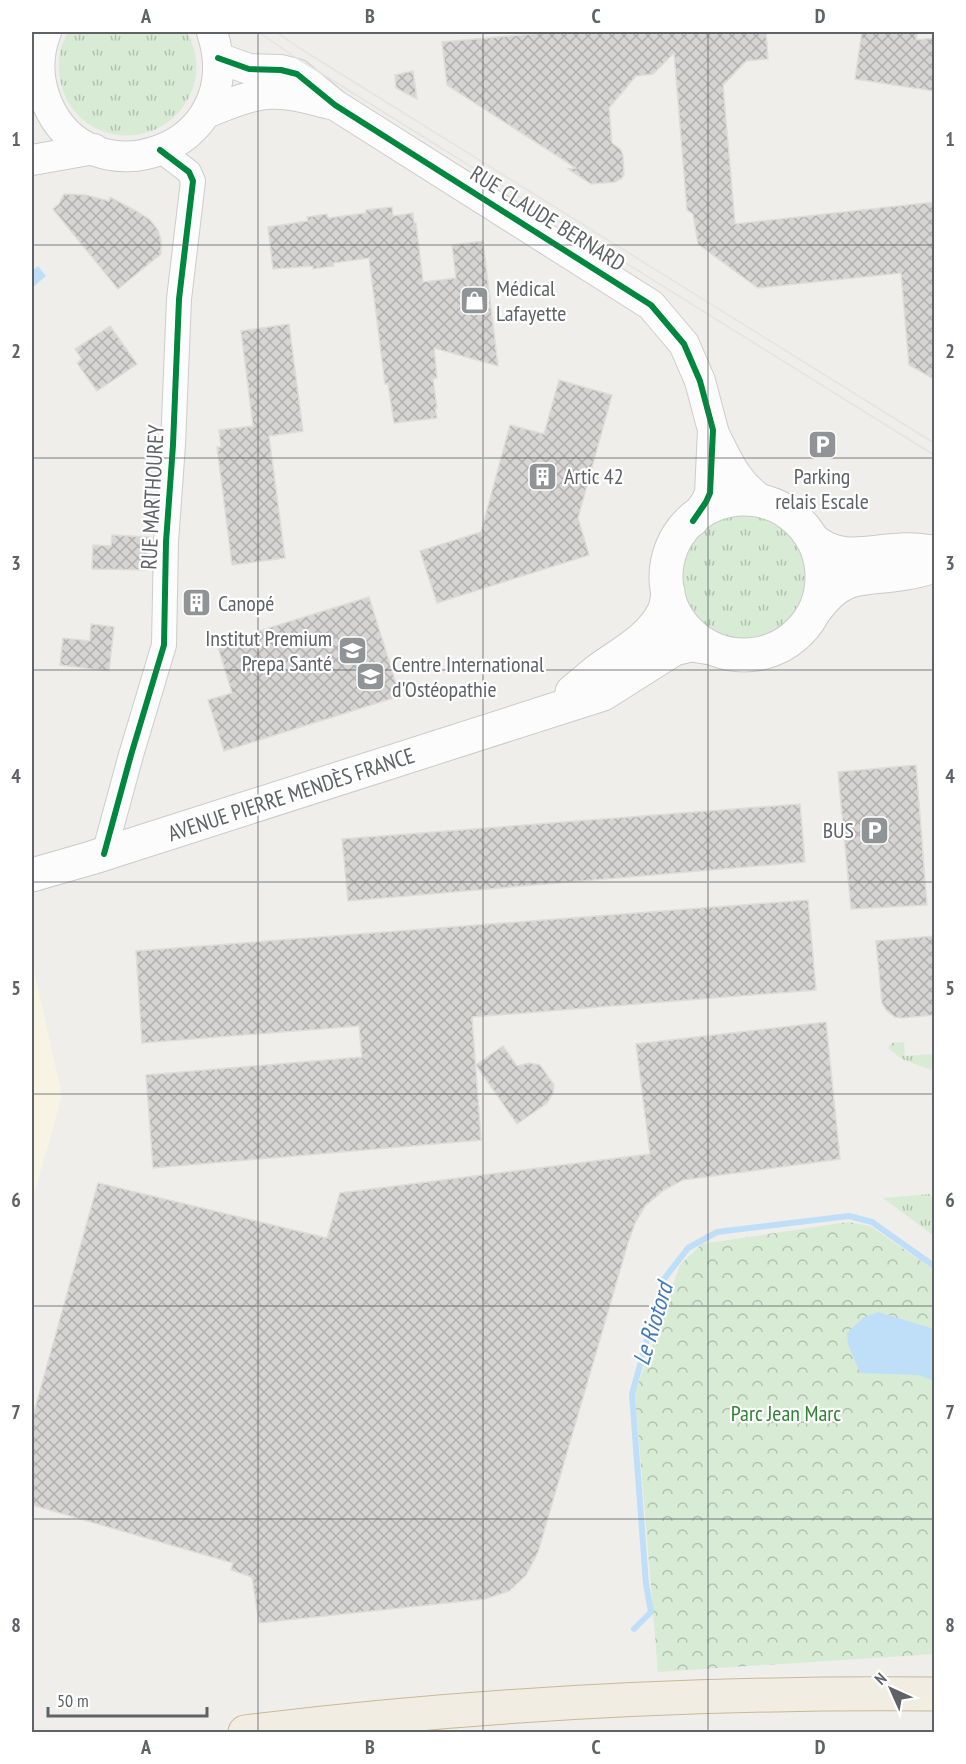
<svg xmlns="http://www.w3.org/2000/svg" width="966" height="1764" viewBox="0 0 966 1764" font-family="'PT Sans Narrow',sans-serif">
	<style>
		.commercial { fill: #f8f4e4 }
		.grass { fill: url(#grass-tufts) }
		.park { fill: url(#park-crowns) }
		.water { fill: #bfdff9 }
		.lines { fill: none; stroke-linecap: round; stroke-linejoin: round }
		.stream { stroke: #bfdff9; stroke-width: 6 }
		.building { fill: url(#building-cross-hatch); stroke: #deddd9; stroke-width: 1.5 }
		.minor-casing { stroke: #cbcccc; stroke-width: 26 }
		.tertiary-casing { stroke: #cbcccc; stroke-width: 32 }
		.secondary-casing { stroke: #cacacb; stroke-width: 35 }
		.motorway-casing { stroke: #c8b996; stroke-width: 35 }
		.minor { stroke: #fdfcfc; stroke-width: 24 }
		.tertiary { stroke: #fdfcfc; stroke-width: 30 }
		.secondary { stroke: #fdfcfc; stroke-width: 33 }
		.motorway { stroke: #f1ede2; stroke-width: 33 }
		.tram { stroke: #e4e4e4; stroke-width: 1.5 }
		.cycleway-casing { stroke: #fff; stroke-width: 10 }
		.cycleway { stroke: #00873e; stroke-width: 6 }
		.grid { fill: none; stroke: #5f6368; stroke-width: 1.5; stroke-opacity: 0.55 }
		.labels { text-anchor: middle; stroke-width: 4.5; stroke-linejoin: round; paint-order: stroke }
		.street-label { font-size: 22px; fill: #5f6368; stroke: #fff }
		.poi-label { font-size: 22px; fill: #5f6368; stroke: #fff; text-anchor: start }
		.park-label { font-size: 22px; fill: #318436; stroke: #fff }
		.water-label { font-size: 24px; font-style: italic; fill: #4079b8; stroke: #fff }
		.neatline { fill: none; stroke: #5f6368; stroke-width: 2 }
		.grid-label { font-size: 20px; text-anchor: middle; font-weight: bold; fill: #5f6368 }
	</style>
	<defs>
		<pattern id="grass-tufts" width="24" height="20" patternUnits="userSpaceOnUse" patternTransform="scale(1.5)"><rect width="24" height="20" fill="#d7ebd5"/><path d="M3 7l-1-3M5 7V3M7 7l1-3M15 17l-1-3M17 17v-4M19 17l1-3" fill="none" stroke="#b2c2b1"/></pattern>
		<pattern id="park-crowns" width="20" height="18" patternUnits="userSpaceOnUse" patternTransform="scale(1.5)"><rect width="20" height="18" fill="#d7ebd5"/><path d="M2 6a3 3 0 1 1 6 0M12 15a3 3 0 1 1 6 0" fill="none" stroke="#b2c2b1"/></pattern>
		<pattern id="building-cross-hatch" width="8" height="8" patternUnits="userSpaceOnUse" patternTransform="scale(1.5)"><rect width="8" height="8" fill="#d6d5d3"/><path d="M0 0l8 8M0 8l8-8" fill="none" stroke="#b1b0af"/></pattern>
	</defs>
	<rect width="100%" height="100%" fill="#efeeea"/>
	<polygon class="commercial" points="32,961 62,1096 32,1202"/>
	<g class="grass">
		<path d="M69,32H186C197,47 199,71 193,88C166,160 64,147 59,70C58,57 61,42 69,32Z"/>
		<circle cx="743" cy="578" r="64"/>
		<polygon points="904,1042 905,1056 934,1054 934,1071 902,1059 888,1048 892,1043"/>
		<polygon points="930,1194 930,1196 934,1196 934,1236 883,1198"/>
	</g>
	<polygon class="park" points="848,1222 870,1226 934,1270 934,1654 658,1672 635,1393 680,1265 702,1244"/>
	<g class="water">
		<polygon points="38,266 46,276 32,288 32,271"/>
		<polygon points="878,1312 934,1329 934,1381 919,1375 860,1373 848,1344 847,1333 863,1318"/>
	</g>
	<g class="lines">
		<polyline class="stream" points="634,1629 651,1612 646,1584 632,1394 664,1279 688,1248 717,1232 849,1216 872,1222 934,1266"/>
	</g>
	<g class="building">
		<polygon points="555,32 766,32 768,59 746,61 723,85 735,224 934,202 934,379 909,365 901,273 758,288 698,244 693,214 687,210 674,53 653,74 636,76 609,108 612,143 621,150 623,156 624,175 621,179 615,182 591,184 568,169 576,168 447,85 442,42"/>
		<polygon points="862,32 909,32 917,34 916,40 934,38 934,91 855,79"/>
		<polygon points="413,71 417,99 396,88 395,75"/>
		<polygon points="64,194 86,195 109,201 110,197 138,212 150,220 158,230 161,240 161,254 118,289 53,209 59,204"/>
		<polygon points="392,207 393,216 413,213 414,223 416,223 423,282 456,278 452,245 483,241 498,366 434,348 437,378 433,379 437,408 435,408 437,418 394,423 388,384 385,384 369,258 333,263 334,266 313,269 313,266 273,269 268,227 308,221 307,217 327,214 328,218 366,213 366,210"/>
		<polygon points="289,324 303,431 269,436 285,558 232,565 217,447 221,447 219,430 253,426 241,331"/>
		<polygon points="110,326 137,364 97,391 77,363 82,359 75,349"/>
		<polygon points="559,380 612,395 578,518 589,555 437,603 420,551 481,532 510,425 544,434"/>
		<polygon points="112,535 149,537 147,570 92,569 93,545 111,546"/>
		<polygon points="369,597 400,696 224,751 208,700 232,693 217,644"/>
		<polygon points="91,624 114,627 109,671 60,665 63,638 90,641"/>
		<polygon points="916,765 927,905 851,909 838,772"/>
		<polygon points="800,804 805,862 348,901 342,839"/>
		<polygon points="808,900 816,990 472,1017 481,1140 153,1168 146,1075 362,1057 359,1026 142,1043 136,951"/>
		<polygon points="934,936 934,1015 902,1018 895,1017 887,1011 882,1003 876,941"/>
		<polygon points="826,1022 840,1159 683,1180 664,1190 645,1206 635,1223 628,1243 538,1552 526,1575 509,1591 485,1599 259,1623 252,1577 231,1570 233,1563 32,1505 32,1419 98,1183 327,1238 340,1193 650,1154 636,1044"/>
		<polygon points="503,1046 517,1066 529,1063 540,1065 554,1085 553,1093 547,1103 517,1124 476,1065"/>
	</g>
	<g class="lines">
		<defs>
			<polyline id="minor" points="104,854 131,755 164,645 166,542 173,445 179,299 193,181 189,172 160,150"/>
			<g id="tertiary">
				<path d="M46,32C37,55 37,79 47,103C89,204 251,151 212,32"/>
				<polyline points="218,58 249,69 281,70 297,74 335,105 651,305 684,344 700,381 713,430 710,493 706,502 693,521"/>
				<path d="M206,113C224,106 245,96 265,94C287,92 309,99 331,104"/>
				<polyline points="32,160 94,149"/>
				<path d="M713,432C727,459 736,484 763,501"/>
			</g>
			<g id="secondary">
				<circle cx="744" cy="577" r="78"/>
				<path d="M813,540C841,563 868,551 901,550C912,549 923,551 934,552"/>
				<path d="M817,608C845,570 865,581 906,573C916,572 925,569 934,566"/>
				<path d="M572,692C580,685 589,678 597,671C620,654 649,640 663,613C667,606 667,599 668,591"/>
				<polyline points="32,875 91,858 603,694 674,649 691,645 711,648"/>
			</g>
			<path id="motorway" d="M245,1732C474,1704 704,1692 934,1694"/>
		</defs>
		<use href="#minor" class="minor-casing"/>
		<use href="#tertiary" class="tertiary-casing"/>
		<use href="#secondary" class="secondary-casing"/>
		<use href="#motorway" class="motorway-casing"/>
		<use href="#minor" class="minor"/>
		<use href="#tertiary" class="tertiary"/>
		<use href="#secondary" class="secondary"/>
		<use href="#motorway" class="motorway"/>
		<g class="tram">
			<polyline points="258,32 295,57 934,455"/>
			<polyline points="276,32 301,49 934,443"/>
		</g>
		<defs>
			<g id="cycleway">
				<polyline points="218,58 249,69 281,70 297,74 335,105 651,305 684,344 700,381 713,430 710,493 706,502 693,521"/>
				<polyline points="104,854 131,755 164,645 166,542 173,445 179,299 193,181 189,172 160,150"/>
			</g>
		</defs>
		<use href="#cycleway" class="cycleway-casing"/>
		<use href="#cycleway" class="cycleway"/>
	</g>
	<path class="grid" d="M258,32V1732M483,32V1732M708,32V1732M32,245H934M32,458H934M32,670H934M32,882H934M32,1094H934M32,1306H934M32,1519H934"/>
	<defs>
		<symbol id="shop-square" viewBox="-11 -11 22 22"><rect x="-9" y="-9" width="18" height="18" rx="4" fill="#919496" stroke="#fff"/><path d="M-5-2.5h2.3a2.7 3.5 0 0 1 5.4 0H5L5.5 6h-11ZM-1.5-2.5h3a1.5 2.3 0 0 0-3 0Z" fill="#fff"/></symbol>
		<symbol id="parking-square" viewBox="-11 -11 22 22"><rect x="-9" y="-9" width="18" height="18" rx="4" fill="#919496" stroke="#fff"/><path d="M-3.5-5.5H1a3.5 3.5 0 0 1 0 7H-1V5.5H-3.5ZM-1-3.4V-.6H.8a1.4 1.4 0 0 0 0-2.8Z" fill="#fff"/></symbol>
		<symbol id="building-square" viewBox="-11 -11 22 22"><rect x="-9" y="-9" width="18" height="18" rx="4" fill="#919496" stroke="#fff"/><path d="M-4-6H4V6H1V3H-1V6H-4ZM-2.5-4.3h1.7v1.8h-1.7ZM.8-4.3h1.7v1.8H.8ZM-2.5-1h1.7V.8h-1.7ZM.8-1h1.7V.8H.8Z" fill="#fff"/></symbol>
		<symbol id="university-square" viewBox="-11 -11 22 22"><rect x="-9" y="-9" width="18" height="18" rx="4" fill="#919496" stroke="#fff"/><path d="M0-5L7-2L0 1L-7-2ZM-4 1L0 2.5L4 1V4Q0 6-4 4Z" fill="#fff"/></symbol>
	</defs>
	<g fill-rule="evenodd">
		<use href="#shop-square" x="458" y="284" width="33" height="33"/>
		<use href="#parking-square" x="806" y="428" width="33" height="33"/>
		<use href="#building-square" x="526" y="460" width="33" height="33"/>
		<use href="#building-square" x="180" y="586" width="33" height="33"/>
		<use href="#university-square" x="336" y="634" width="33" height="33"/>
		<use href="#university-square" x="354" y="660" width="33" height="33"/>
		<use href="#parking-square" x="858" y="814" width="33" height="33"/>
	</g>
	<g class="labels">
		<g class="street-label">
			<text transform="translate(548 218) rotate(32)" y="8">RUE CLAUDE BERNARD</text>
			<text transform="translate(152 497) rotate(-87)" y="8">RUE MARTHOUREY</text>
			<text transform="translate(291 794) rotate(-18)" y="8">AVENUE PIERRE MENDÈS FRANCE</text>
		</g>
		<g class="poi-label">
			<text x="496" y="296">Médical<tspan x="496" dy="25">Lafayette</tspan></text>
			<text x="564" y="484">Artic 42</text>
			<text x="822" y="484" text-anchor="middle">Parking<tspan x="822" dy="25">relais Escale</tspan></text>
			<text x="218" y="611">Canopé</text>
			<text x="332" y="646" text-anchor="end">Institut Premium<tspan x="332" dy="25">Prepa Santé</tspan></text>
			<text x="392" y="672">Centre International<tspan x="392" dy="25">d'Ostéopathie</tspan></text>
			<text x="854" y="838" text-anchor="end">BUS</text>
		</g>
		<g class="park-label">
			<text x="786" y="1421">Parc Jean Marc</text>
		</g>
		<g class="water-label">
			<text transform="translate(653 1324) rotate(-73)" y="8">Le Riotord</text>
		</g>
	</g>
	<rect width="966" height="1764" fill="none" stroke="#ffffff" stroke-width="66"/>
	<g transform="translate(891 1689) rotate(315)" stroke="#ffffff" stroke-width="4.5" paint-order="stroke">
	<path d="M0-4.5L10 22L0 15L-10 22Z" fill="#5f6368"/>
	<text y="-9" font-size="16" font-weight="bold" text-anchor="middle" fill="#5f6368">N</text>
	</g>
	<path d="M48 1707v9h159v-9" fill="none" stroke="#5f6368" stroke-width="3"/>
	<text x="57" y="1707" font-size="18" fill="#5f6368" stroke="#ffffff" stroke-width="4.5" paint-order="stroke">50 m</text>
	<rect x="33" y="33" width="900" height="1698" class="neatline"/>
	<g class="grid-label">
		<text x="146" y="23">A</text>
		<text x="370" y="23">B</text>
		<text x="596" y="23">C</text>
		<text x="820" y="23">D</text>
		<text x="16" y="146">1</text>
		<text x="950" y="146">1</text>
		<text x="16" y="358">2</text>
		<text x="950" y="358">2</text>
		<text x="16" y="570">3</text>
		<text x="950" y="570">3</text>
		<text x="16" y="783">4</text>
		<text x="950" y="783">4</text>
		<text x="16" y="995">5</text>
		<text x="950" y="995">5</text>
		<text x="16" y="1207">6</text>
		<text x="950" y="1207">6</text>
		<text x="16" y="1419">7</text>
		<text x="950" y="1419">7</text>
		<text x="16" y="1632">8</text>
		<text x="950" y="1632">8</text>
		<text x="146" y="1754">A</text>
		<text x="370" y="1754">B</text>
		<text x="596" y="1754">C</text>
		<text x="820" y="1754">D</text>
	</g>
</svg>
